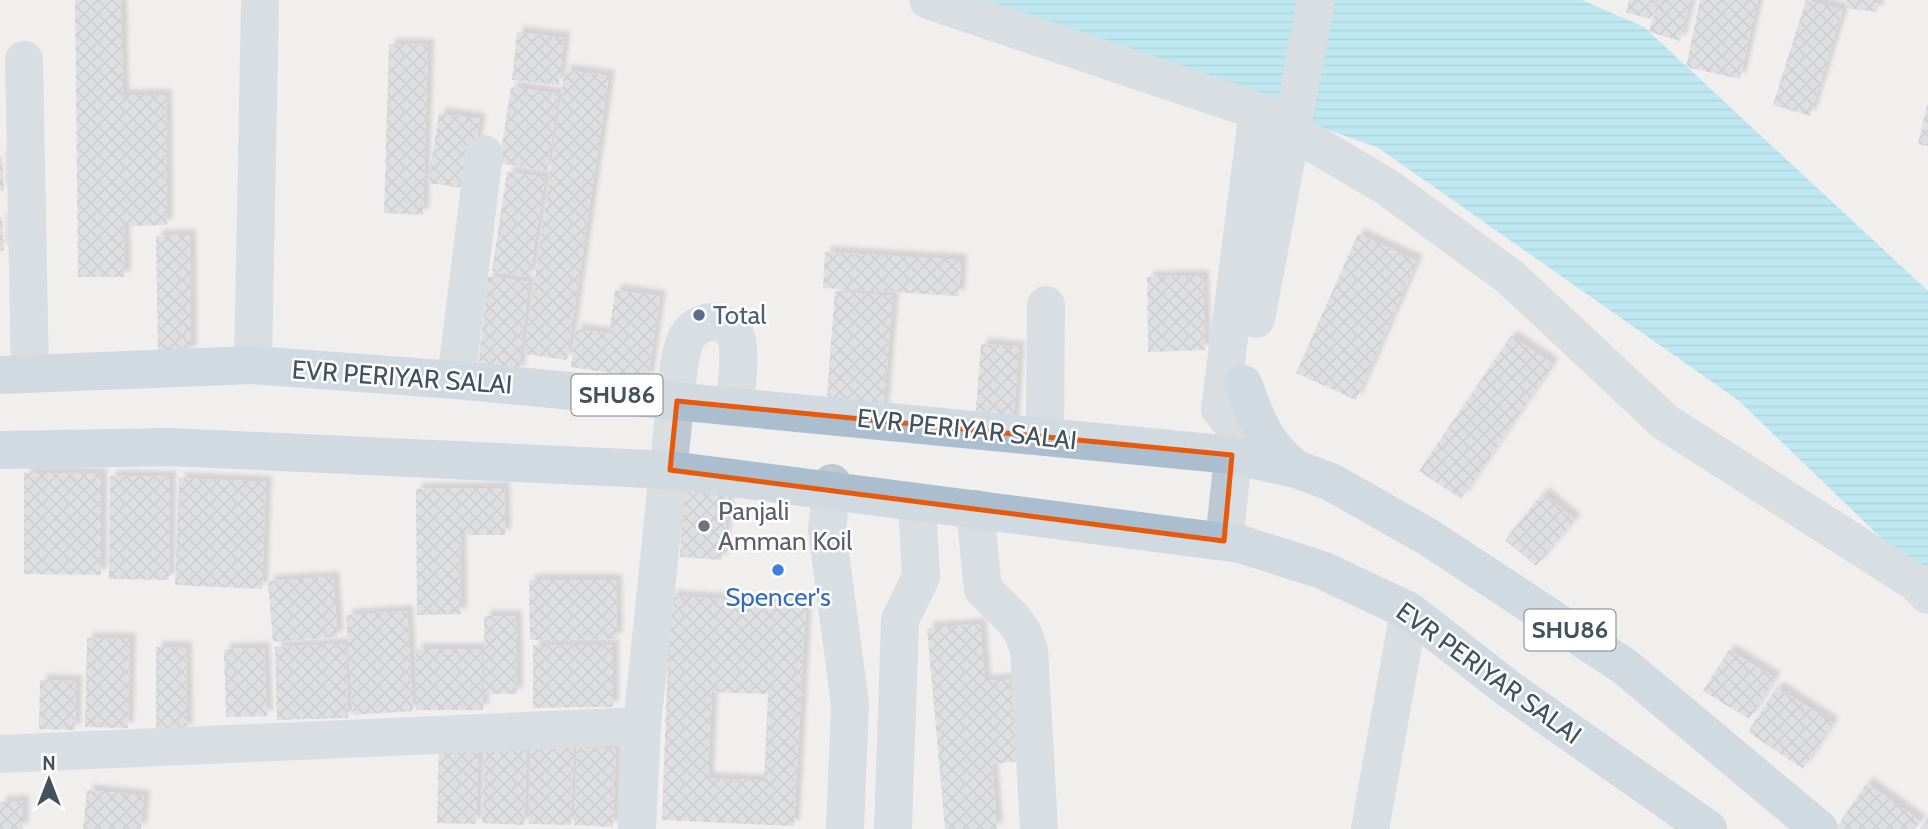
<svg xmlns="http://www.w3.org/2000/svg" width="1928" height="829" viewBox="0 0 1928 829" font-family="Cabin,sans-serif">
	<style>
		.water { fill: url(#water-rules) }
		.building { fill: url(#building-cross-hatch); fill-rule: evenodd; filter: url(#shadow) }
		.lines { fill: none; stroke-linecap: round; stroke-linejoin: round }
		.minor { stroke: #bdc9d2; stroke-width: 38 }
		.major { stroke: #abbed0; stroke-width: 38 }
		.minor-bridge { stroke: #bdc9d2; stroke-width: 38 }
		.marked { fill: none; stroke: #e8590c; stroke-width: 5; stroke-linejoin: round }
		.service-dot { fill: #5c6f8a; stroke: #fff; stroke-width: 2.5 }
		.worship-dot { fill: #6b7280; stroke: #fff; stroke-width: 2.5 }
		.shop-dot { fill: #3f7fe0; stroke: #fff; stroke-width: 2.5 }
		.labels { text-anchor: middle; stroke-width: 5; stroke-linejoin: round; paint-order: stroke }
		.shield { fill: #fff; stroke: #7c868e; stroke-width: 2 }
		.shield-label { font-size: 24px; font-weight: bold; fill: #44525d }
		.service-label { font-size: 26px; fill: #4e5e75; stroke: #fff; text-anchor: start }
		.street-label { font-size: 26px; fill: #44525d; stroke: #fff }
		.worship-label { font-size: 26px; fill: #5b616d; stroke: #fff; text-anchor: start }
		.shop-label { font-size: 26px; fill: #366cbe; stroke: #fff }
	</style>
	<defs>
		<pattern id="water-rules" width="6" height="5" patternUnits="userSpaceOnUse" patternTransform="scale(1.75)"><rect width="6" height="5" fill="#80dff4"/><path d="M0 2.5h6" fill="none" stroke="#6ab7c9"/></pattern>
		<pattern id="building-cross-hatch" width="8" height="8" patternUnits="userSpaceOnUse" patternTransform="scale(1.75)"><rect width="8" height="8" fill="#c9cdd3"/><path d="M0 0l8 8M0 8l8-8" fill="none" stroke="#a5a9ae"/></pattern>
		<filter id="shadow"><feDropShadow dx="6" dy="-6" stdDeviation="2" flood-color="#0004"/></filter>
	</defs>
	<rect width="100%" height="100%" fill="#f1eeee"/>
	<polygon class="water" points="951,0 1582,0 1644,27 1928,291 1928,583 1738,400 1377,147"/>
	<g class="building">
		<polygon points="75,0 121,0 123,95 166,95 167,225 124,226 125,277 78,277"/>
		<polygon points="1629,0 1656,0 1652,19 1626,13"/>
		<polygon points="1658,0 1691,0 1680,41 1649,32"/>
		<polygon points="1700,0 1758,0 1740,79 1686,67"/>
		<polygon points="1806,0 1843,10 1810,116 1773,105"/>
		<polygon points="1847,0 1879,0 1877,12 1846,8"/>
		<polygon points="517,32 564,38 559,85 512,80"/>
		<polygon points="389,44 428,45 423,215 384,213"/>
		<polygon points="565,70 609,76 567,360 524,354"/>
		<polygon points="511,87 559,94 547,171 499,163"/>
		<polygon points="1927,105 1928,105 1928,146 1918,144"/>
		<polygon points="439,113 480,119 469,189 428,183"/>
		<polygon points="0,156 2,156 4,191 0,191"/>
		<polygon points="507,172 545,177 530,277 492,271"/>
		<polygon points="0,217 2,217 4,250 0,251"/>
		<polygon points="1358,234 1417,261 1356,400 1296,373"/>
		<polygon points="190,235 191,352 158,353 156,236"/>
		<polygon points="825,252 961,260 959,296 823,288"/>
		<polygon points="488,276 529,282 519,372 478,366"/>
		<polygon points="1203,276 1205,350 1148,352 1147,277"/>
		<polygon points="615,290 660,296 648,379 571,367 576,329 609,334"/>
		<polygon points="835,291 893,296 883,412 826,408"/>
		<polygon points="1511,336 1553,364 1461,499 1419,471"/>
		<polygon points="981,344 1019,347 1013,425 975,422"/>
		<polygon points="24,473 101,474 101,575 24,574"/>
		<polygon points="110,476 170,477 169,580 109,579"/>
		<polygon points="179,478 266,482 262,589 175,585"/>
		<polygon points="504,488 505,535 460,535 461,614 417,615 416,489"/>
		<polygon points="683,491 729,494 722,560 680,557"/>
		<polygon points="1543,493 1575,520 1536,566 1505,540"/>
		<polygon points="333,577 338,637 273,642 268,581"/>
		<polygon points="529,580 616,580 617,639 530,640"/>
		<path d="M670,596L806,604L794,826L662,820ZM712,692L768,694L764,781L708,778Z"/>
		<polygon points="407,611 413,711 353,715 346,615"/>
		<polygon points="484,616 516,616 517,694 485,694"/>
		<polygon points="980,624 985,681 1020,678 1022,761 992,764 997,829 945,829 927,628"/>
		<polygon points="87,638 130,639 128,728 85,727"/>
		<polygon points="346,644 348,718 277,720 275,647"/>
		<polygon points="533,645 613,645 613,707 533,708"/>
		<polygon points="156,647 186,647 187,730 156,730"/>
		<polygon points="264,648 267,716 226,717 224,649"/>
		<rect x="416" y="649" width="67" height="61"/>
		<polygon points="1729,650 1775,678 1749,719 1703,691"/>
		<polygon points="40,680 76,681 75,730 39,729"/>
		<polygon points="1777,687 1833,723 1803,769 1748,732"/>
		<polygon points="439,743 479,745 476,824 437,823"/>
		<polygon points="485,745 527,747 524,825 482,823"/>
		<polygon points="531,747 574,748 571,825 529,824"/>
		<polygon points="577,748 616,749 613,827 574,825"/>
		<polygon points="1867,783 1920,821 1915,829 1840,829 1837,827"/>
		<polygon points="87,790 144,796 141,829 83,829"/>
		<polygon points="23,801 23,829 0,829 0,802"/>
		<polygon points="1928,817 1928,829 1920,829"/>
	</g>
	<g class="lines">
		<g class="minor">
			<polyline points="928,0 1258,111 1220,409 1235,428"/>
			<polyline points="24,60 30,374"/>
			<polyline points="1258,111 1387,187 1510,277 1665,422 1915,582 1928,595"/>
			<polyline points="253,365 260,0"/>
			<polyline points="456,380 484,154"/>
			<polyline points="1045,437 1046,305"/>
			<polyline points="832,483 827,530 850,704 845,829"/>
			<polyline points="975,509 983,589 1013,619 1023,633 1029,650 1039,829"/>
			<polyline points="1224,541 1237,421"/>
			<polyline points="0,754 642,726"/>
			<path d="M637,829L642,726L679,365C681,355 683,343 689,334C701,317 731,318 737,340C741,361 736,386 735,407"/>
			<polyline points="893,829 900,620 921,577 917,502"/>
			<polyline points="1370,829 1409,611"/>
		</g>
		<g class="major">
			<polyline points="0,375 253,365 456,380 1232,455 1296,469 1331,482 1428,537 1624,666 1819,829"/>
			<path d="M1243,384C1258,422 1263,443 1296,469"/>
			<polyline points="0,450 171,447 670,470 1240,544 1322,570 1409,611 1510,690 1708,829"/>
		</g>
		<polyline class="minor-bridge" points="1256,319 1316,0"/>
	</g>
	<path d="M0 0H1928V829H0ZM677,401L1232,455L1224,541L670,470Z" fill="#f1eeee" fill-opacity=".55" fill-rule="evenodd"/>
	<path class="marked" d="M677,401L1232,455L1224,541L670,470Z"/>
	<circle class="service-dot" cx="699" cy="315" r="7"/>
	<circle class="worship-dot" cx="704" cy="526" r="7"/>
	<circle class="shop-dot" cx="778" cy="570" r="7"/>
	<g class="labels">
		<g class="shield">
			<rect x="571.5" y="374.5" width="91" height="41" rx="5"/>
			<rect x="1524.5" y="609.5" width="91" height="41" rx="5"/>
		</g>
		<g class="shield-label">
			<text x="617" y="403">SHU86</text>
			<text x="1570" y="638">SHU86</text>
		</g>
		<g class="service-label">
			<text x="713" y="324">Total</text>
		</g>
		<g class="street-label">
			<text transform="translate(402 377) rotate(4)" y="9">EVR PERIYAR SALAI</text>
			<text transform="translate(967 429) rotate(6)" y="9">EVR PERIYAR SALAI</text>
			<text transform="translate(1489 673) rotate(36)" y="9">EVR PERIYAR SALAI</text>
		</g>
		<g class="worship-label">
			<text x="718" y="520">Panjali<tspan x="718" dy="30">Amman Koil</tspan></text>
		</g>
		<g class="shop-label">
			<text x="778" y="606">Spencer's</text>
		</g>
	</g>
	<g transform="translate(49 780)" stroke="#ffffff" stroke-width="5" paint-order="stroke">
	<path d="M0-5L12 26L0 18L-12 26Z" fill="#44525d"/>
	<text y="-10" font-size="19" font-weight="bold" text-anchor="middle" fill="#44525d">N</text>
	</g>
</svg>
